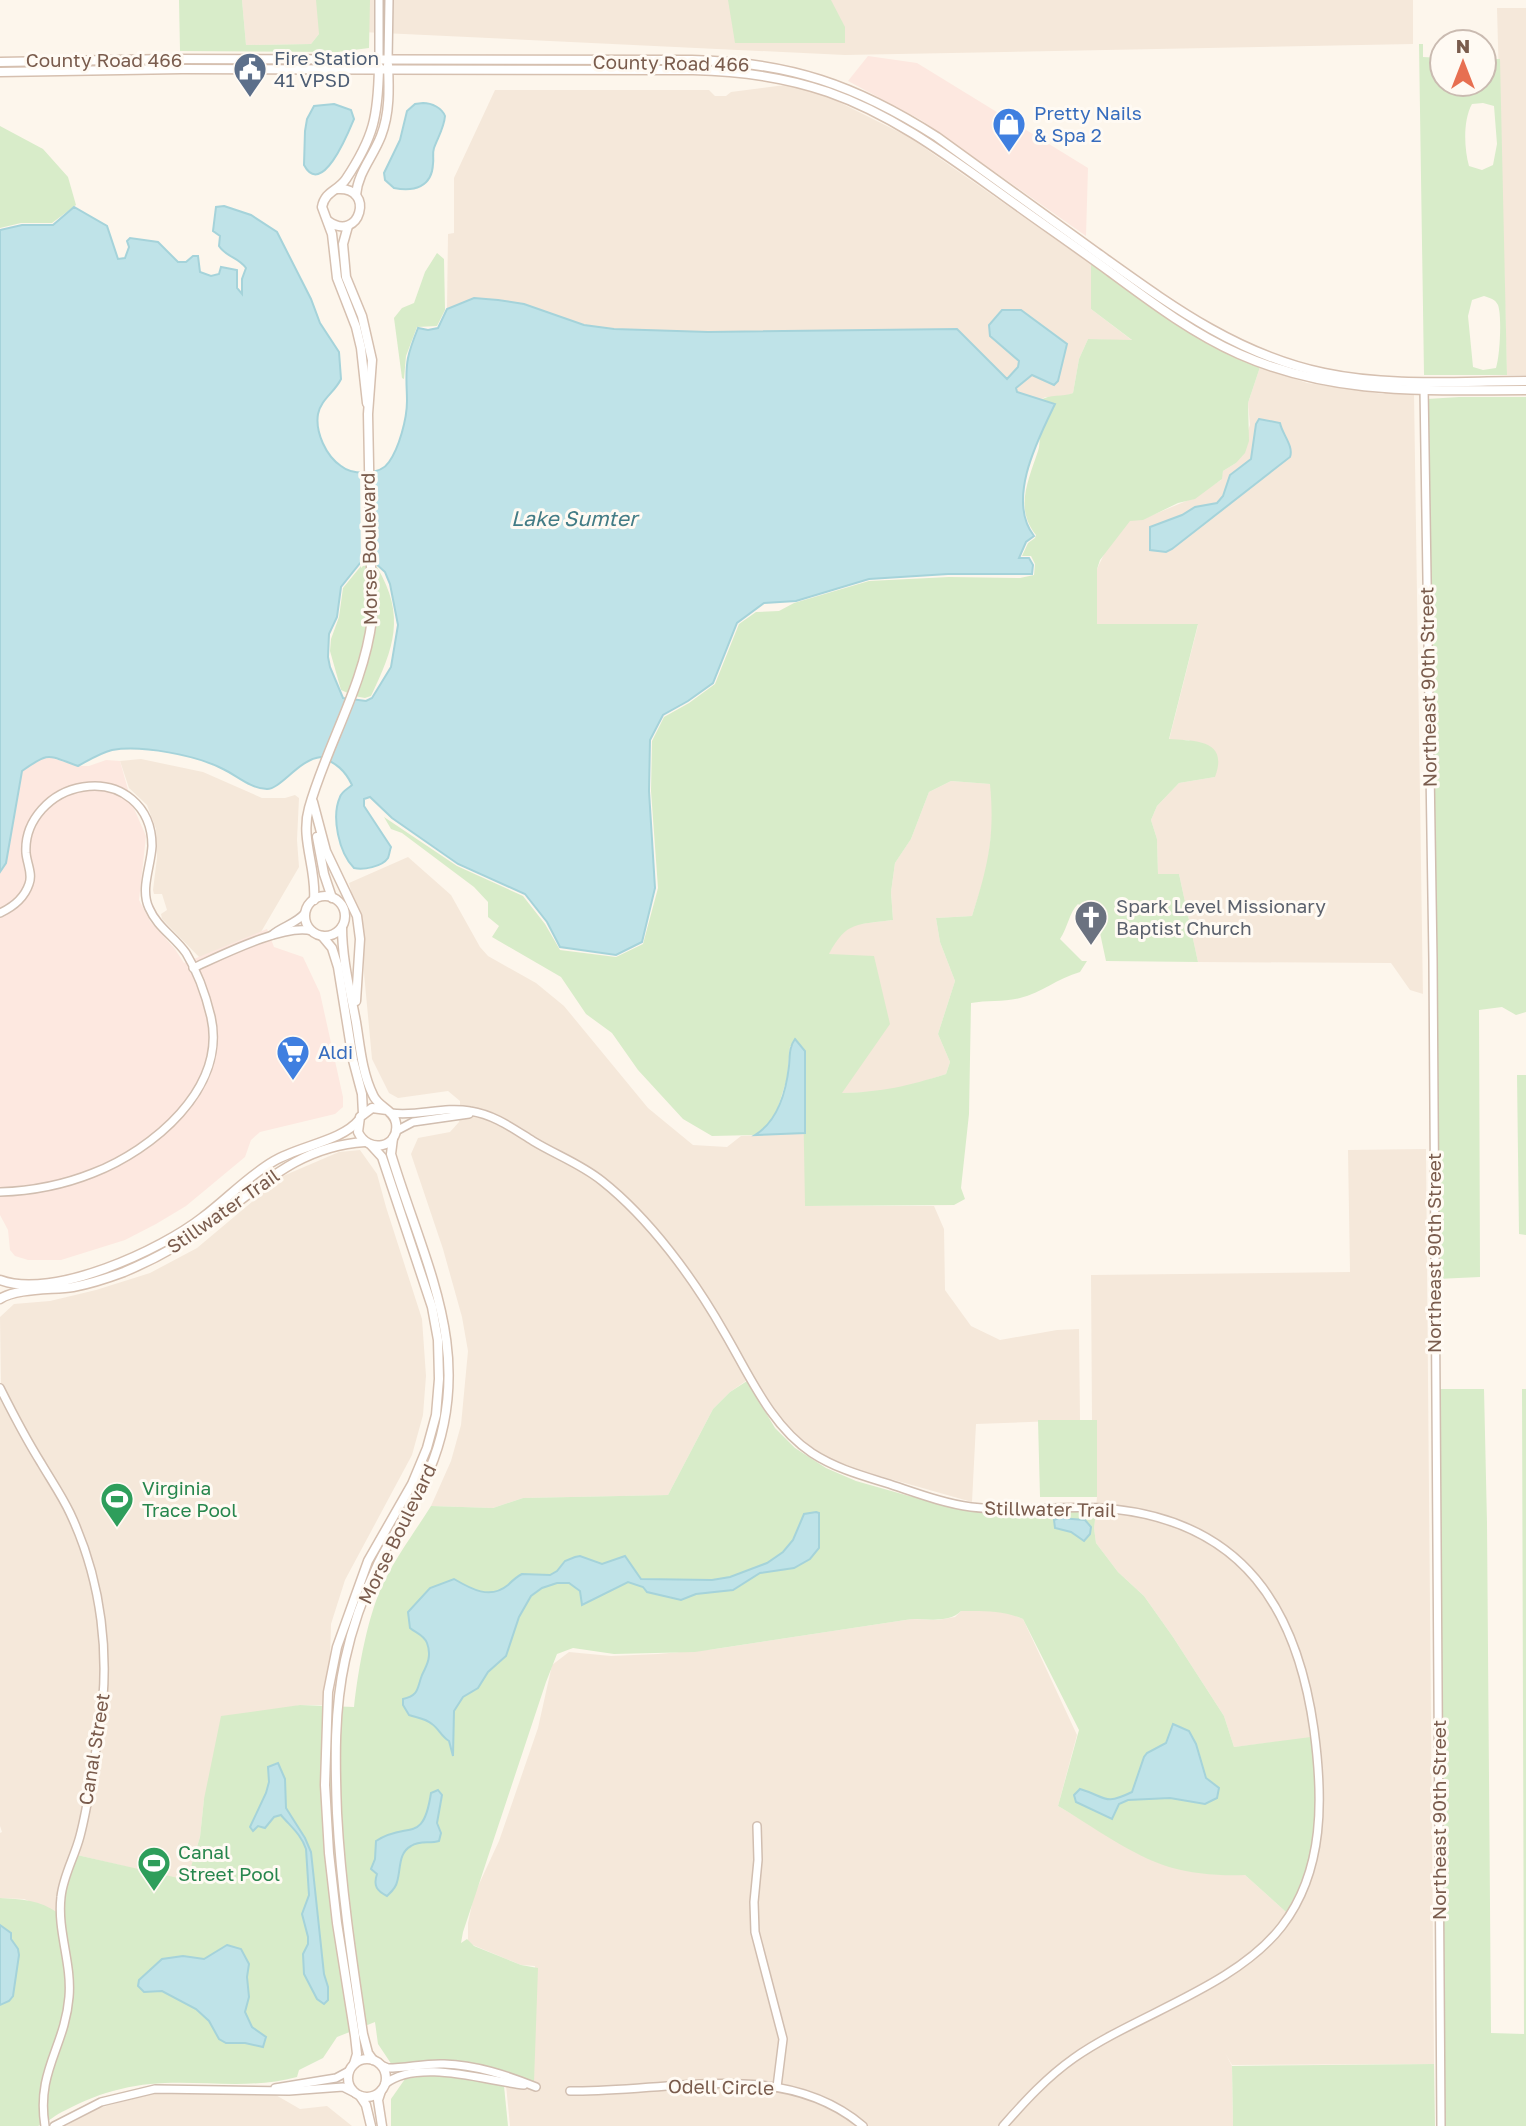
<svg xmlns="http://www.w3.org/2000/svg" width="1526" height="2126" viewBox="0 0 1526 2126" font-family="'Golos Text',sans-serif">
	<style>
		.residential { fill: #f5e8da }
		.commercial { fill: #fde8e0 }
		.green { fill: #d8ecc9; fill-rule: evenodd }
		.water { fill: #bfe3e8; stroke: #a5d3da; stroke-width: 2; fill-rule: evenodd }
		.pier { fill: #fdf6ec }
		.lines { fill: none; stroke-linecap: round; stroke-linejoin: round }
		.tertiary-casing { stroke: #d1beb0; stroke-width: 10 }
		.secondary-casing { stroke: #d6c0b0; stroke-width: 11 }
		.tertiary { stroke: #fff; stroke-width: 7 }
		.secondary { stroke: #fff; stroke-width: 8 }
		.labels { text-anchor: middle; stroke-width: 6; stroke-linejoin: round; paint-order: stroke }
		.service-label { font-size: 19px; fill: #4e5e75; stroke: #fffaf3; text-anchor: start }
		.street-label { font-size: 19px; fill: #7a5c4d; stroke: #fffaf3 }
		.shop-label { font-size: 19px; fill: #366cbe; stroke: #fffaf3; text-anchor: start }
		.worship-label { font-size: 19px; fill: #5b616d; stroke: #fffaf3; text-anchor: start }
		.leisure-label { font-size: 19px; fill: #27864d; stroke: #fffaf3; text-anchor: start }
		.water-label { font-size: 21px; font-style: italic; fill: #437c86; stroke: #fffaf3 }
	</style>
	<rect width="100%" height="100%" fill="#fdf6ec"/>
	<g class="residential">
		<polygon points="242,0 1413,0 1413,44 845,55 319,30 319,34 311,44 246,45"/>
		<polygon points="1497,8 1526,8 1526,375 1507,375"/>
		<polygon points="785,85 825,95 909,137 1091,264 1091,309 1133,341 1088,339 1079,359 1073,393 1062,397 1045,397 1041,400 1016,392 1016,388 1032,375 1058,381 1067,344 990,336 1019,361 1018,367 1007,379 957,329 708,332 614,329 584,325 541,310 498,300 474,298 447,309 448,234 454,233 454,178 495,90 709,90 715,96 726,96 731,92"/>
		<polygon points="1260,367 1307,383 1383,394 1391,391 1414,393 1423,999 1423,994 1410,990 1391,963 1198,962 1179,874 1158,874 1157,839 1151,820 1157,806 1179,783 1215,777 1189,740 1169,740 1198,625 1097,624 1097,569 1106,550 1130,520 1143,519 1191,499 1221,480 1223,471 1236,463 1250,425 1248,403"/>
		<polygon points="141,759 203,772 262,798 285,798 295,795 299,798 297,840 299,867 261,932 200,958 162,919 161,914 167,910 162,894 154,894 153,890 157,858 156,829 147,805 129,788 120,761"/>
		<polygon points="951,781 991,784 993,818 987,869 972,916 936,918 940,942 955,981 938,1034 950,1062 946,1074 912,1085 878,1092 842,1093 828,955 838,937 851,925 893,920 891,892 895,863 911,839 929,792"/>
		<polygon points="408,857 451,895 480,947 488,956 536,983 564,1006 648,1108 693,1145 727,1147 741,1136 805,1133 806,1206 934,1206 944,1229 945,1290 971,1326 1000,1340 1057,1330 1079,1329 1080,1420 976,1424 972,1502 880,1476 877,1480 878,1476 850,1467 826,1456 807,1444 791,1430 775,1412 753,1376 730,1392 713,1409 668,1495 523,1498 493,1508 431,1506 451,1461 461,1425 468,1351 462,1317 443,1249 411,1154 418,1138 450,1132 459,1122 460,1116 454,1116 453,1106 460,1105 460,1101 448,1091 398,1098 389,1093 372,1059 364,973 364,942 349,883"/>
		<polygon points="1426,1149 1434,2064 1232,2065 1225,2053 1232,2066 1233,2126 867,2126 844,2109 804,2091 779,2085 740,2081 568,2088 567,2093 740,2087 785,2091 824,2104 859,2126 510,2126 506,2085 536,2089 538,2089 539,2085 534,2083 535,1966 521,1965 468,1943 468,1923 474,1895 499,1841 538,1728 552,1665 569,1652 611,1656 658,1654 715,1649 912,1619 938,1620 955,1617 961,1611 996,1610 1011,1614 1023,1619 1077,1735 1058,1806 1145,1857 1162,1864 1210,1874 1245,1875 1286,1912 1316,1819 1316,1791 1311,1738 1234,1747 1224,1716 1173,1637 1144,1596 1118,1572 1096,1543 1094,1528 1097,1497 1097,1421 1092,1420 1091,1275 1350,1272 1348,1150"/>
		<polygon points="360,1150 377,1174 386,1207 422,1319 426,1376 423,1415 412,1455 345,1580 331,1624 330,1660 323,1705 300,1705 288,1708 204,1799 200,1837 187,1881 77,1855 106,1698 94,1570 43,1463 1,1385 0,1317 14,1304 50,1301 96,1290 150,1273 197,1248 283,1176 339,1152"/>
		<polygon points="0,1394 68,1514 84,1554 98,1608 102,1679 99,1714 79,1828 58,1913 24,1899 0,1898 0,1833 2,1832 0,1826"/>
		<polygon points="154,2093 274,2094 300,2109 327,2106 352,2126 62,2126 96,2109"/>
	</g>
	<g class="commercial">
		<polygon points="868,56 917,63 1088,168 1086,236 921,120 848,81"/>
		<polygon points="46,756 78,766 89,766 106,760 120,761 132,804 146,836 139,900 150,921 175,949 184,963 267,929 274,947 303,957 320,993 343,1097 343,1107 335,1114 260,1132 251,1140 245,1157 186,1206 156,1224 125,1240 61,1260 28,1260 15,1256 10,1250 8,1230 0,1215 0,872 6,863 22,771"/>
	</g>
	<g class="green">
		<polygon points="179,0 242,0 246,45 311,44 319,34 316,0 370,0 369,48 338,52 180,51"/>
		<polygon points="728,0 831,0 845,27 845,43 735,43"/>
		<path d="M1419,44H1423V57L1442,58V84H1484V59H1500L1507,375H1424ZM1483,103L1494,106L1497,144L1493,165L1482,170L1469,166C1464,148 1463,120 1472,104ZM1484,296C1490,298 1495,299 1498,305C1502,316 1500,356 1496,368L1483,370L1473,367L1468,316L1472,300Z"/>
		<polygon points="0,126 43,149 68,177 76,205 52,223 21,223 0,228"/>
		<polygon points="437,253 444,259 445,310 437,326 417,327 406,356 404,379 402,378 394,318 402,308 414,303 425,272"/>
		<path d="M1091,264L1190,333L1260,367L1248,403L1249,441L1245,453L1236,463L1223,471L1222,479L1195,499L1178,503L1143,520L1130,521L1100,560L1097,569V624H1198L1169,739C1195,741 1229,739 1215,777L1179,783L1157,806L1151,820L1157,839L1158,874H1179L1198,962L1106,961L1097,919L1078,904C1069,913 1068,927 1060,939L1082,961H1087L1080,972C1058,978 1041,993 1020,998C1004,1002 987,1000 971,1003L969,1114L961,1188L965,1199L954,1205L805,1206L803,1091L805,1051L790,1046L787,1078L776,1114L768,1127L755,1135L712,1136L683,1119L638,1070L612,1033L586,1014L561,977L492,937L499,926L488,917V902L474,887L402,833L391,829L384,817L457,866L523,896L545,924L560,950L616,957L643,944L658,888L651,791L652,741L664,717L689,703L715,684L739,624L756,612L779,611L794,603L869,581L949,577L1020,578L1034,575L1035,564L1031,556H1022L1028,543L1035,538L1036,535C1014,508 1029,479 1038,451C1040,446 1039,439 1041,434C1044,424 1050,414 1055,404L1041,400C1049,394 1063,397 1073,393L1079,359L1088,339L1132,340L1091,309ZM951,781L990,784C995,836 988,866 972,916L936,918L940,942L955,981L938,1034L950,1062L946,1074C908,1086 882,1092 842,1093L890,1024L874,956L829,954C847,920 858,925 893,920L891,892L895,863L911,839L929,792Z"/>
		<polygon points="1459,397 1526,397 1526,1012 1516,1015 1502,1007 1479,1010 1480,1277 1437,1279 1427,399"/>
		<polygon points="368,565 370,618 366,647 350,694 341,690 330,651 331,639 339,617 343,588 361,566"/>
		<path d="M373,565L377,567C406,616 394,648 371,696L365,698L354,696C374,645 375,619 373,565Z"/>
		<polygon points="1517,1075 1526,1075 1526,1235 1519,1234"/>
		<path d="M747,1381L775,1428L795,1448L826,1468L856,1481L909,1496L988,1512H1096L1094,1528L1096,1543L1118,1572L1144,1596L1173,1637L1224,1716L1234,1747L1311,1737C1318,1801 1321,1856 1286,1912L1245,1875C1220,1876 1193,1874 1169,1867C1131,1855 1092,1826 1058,1806L1079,1730L1023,1619C1002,1610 984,1611 961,1611C949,1623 929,1619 912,1619L695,1652L614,1654L573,1648L557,1654L546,1682L463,1932L461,1943L467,1939L474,1946L521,1965L538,1968L534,2083L489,2067L468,2063L392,2065L378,2044L375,2022L337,2037L323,2058L299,2070L297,2077C239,2093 179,2074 121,2089C102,2093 83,2101 66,2110C56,2114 47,2123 38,2126C27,2126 11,2126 0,2126V1898C21,1899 40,1900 58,1913L65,1980L71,1982L63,1906L65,1887L77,1855L187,1880L200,1837L204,1799L221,1716L300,1705L354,1707C358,1670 368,1612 385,1580C398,1554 416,1530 431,1506L493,1508L523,1498L668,1495L713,1409L730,1392Z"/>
		<polygon points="1437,1389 1484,1389 1487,1523 1491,2033 1524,2034 1522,1389 1526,1389 1526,2126 1444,2126"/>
		<polygon points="1038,1420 1097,1420 1097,1497 1040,1497"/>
		<polygon points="1434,2064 1435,2126 1233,2126 1232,2066"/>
		<polygon points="433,2075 466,2078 504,2086 508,2126 391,2126 391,2099 405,2079"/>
	</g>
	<g class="water">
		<path d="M423,103C432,103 442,108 445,116C444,128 438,137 434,148C432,154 434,158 433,164C432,187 414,192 394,188L385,180L384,173L400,140L407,111L415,104Z"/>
		<path d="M334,104L351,110L354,119C349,131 322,199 304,165L305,131L307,119L314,106Z"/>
		<path d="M224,206L251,215L277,232L311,299L320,323L339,352L341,379C335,392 321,399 318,414C315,432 326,456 341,466C352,475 380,476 389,462C399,448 407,419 407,401C407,387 405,373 408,358C410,348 414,338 418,328L428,330L438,328L447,309L474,298L498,300L524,304L584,325L614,329L708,332L957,329L1007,379L1018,367L1019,361L990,336L989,325L1002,310H1021L1067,344L1058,381L1054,385L1032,375L1016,388L1017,392L1055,404C1038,439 1006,500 1034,536L1026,542L1019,558H1029L1033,565L1032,574H948L869,579L796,601L764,603L737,623L713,683L688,701L663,715L650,740L649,791L655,888L642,942L616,955L560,947L547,922L525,894L458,864L392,818L370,797L364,799V806L391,847C390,849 389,856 388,858C382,867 363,870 354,868C339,853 331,817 340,797C342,791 348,789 352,785C345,770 336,763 321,757C299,759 281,789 267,789C251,789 236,775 223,769C196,755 142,745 112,750C100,753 89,760 78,766C47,755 50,751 22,771L6,863L0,872V230L22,225H53L74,207L107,226L118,259L125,258L129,247L127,241L130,238L158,242L178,262H186L193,256H198L200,272L211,276L219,274L221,267L237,270V288L242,294V279L246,268C238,257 226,257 219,246L220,236L213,231L216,207ZM361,562H374L385,572L390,584L398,625L391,667L372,698L366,701L343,698L330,667L328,657L329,634L337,617L341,587Z"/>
		<path d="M1259,419L1280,423C1282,434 1294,446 1290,457L1172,549L1166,552L1150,550V527L1182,515L1195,507L1217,503L1223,496L1230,475L1251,459L1256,424Z"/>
		<path d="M795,1039L805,1051V1133L755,1135C778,1121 786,1092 789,1066C790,1056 789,1047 795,1039Z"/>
		<path d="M816,1512L819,1513V1548L810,1559L794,1568L760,1573L733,1590L696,1594L681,1600L647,1592L643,1587L628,1582L582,1605L580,1591L569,1583H557L542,1588L531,1596L519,1617L506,1656L488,1672L478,1688L463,1697L454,1711L453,1756L449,1741C441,1736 439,1729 432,1724C425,1718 417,1718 409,1715L403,1705V1699C419,1696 417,1688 422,1675C427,1665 432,1656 427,1643C424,1635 416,1633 410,1628L408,1612L430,1588L454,1579C471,1589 490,1600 508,1585C513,1580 516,1577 522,1574L550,1575L557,1571L565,1561L575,1557L580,1556L602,1564L625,1556L641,1579L712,1580L730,1577L767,1563L783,1552L793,1540L804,1514Z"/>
		<polygon points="1059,1518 1085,1520 1091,1527 1090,1534 1084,1541 1071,1532 1055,1528 1054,1520"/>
		<path d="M1173,1724L1189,1731L1196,1744L1206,1778L1219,1788L1217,1798L1205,1804L1170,1798L1128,1800L1119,1804L1112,1819L1076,1802L1074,1795L1080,1789C1107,1797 1103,1806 1132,1792L1144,1757L1147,1753L1166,1743Z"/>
		<path d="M278,1763L285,1779L286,1808L305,1838L311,1852L324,1974L328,1987V2000L324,2004L317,1999L304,1974L303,1954L308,1944V1937L302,1914L309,1895L306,1849C301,1834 290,1826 281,1815L274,1817L265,1828L258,1826L253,1831L250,1827L266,1793L269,1782L268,1767Z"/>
		<path d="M438,1790L442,1795L437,1823L441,1833L439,1841C430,1844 420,1840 411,1846C398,1853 401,1869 397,1882C396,1888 391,1892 387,1896C377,1891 373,1886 377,1874L371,1869L375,1859L376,1841C408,1820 423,1846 431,1793Z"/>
		<polygon points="0,1925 11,1933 11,1939 18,1949 19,1955 13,1996 9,2001 0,2005"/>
		<polygon points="227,1945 241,1949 249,1964 247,1977 249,1997 245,2012 252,2027 266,2037 263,2047 245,2043 226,2043 219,2039 209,2021 196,2009 162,1991 144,1992 138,1986 139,1980 162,1959 183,1956 204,1959"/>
	</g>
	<polygon class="pier" points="360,468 374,469 375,567 366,563 361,568"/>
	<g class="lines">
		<defs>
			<g id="tertiary">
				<polyline points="379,61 379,0"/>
				<polyline points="388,61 389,0"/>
				<polyline points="1424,387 1433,960 1441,2126"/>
				<path d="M0,913C13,907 24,899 29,884C33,874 27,864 26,853C24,820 51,792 83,787C121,781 152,806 152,846C151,866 140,889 149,908C157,927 175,937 186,953C197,971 206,996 211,1017C227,1089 152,1150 93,1173C63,1185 32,1191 0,1192"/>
				<path d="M272,935C282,926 296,924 305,913"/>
				<path d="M193,968C220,956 285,923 312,931"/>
				<path d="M391,1113C418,1117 443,1106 470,1111C495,1115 512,1128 533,1141C556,1155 581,1164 602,1181C650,1219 694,1279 724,1332C749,1374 770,1425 812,1453C835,1468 860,1475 886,1483C914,1492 942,1503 971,1507C1018,1513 1066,1504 1113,1509C1243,1523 1297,1608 1314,1730C1323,1797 1325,1870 1282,1926C1235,1987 1137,2014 1074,2058C1047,2077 1025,2101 1003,2126"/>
				<polyline points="396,1131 413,1122 469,1114"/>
				<path d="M0,1388C13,1414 26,1439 41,1463C51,1480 62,1496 70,1513C102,1581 111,1658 99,1731C93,1766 89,1802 80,1836C75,1856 63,1876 61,1897C57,1931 72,1963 69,1997C65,2047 36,2071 45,2126"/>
				<polyline points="757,1826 758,1860 754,1902 755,1932 783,2039 777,2087"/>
				<path d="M381,2065L388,2068C407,2068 425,2063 444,2064C476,2065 506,2075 536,2087"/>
				<path d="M385,2084C418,2058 486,2081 524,2085"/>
				<polyline points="275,2088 336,2078 349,2071"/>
				<path d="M570,2091C666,2093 782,2057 863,2126"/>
				<polyline points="54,2126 101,2102 155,2089 289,2091 343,2087 355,2093"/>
			</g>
			<g id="secondary">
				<path d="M0,62L171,59L692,60C789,62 856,85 937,137C990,175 1043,214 1096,252C1169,304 1235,354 1324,373C1390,387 1460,381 1526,381"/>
				<path d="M0,72L182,69L693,70C740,71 784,77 828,92C891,114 944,153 997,191C1034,218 1072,244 1109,271C1151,302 1192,333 1239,354C1334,396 1425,390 1526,390"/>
				<path d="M356,195C358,172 373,157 381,136C390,113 389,88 388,65"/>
				<path d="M328,221C360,244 376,186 337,189"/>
				<path d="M367,403L361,348L356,327L337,278L332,234L322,207C325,191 338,191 346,179C374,137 378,116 379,67"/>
				<polyline points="313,802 326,851 357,916 360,939 356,1001"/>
				<polyline points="317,837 324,874 332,898"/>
				<circle cx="325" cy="916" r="20"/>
				<path d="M314,900C317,869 300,839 309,808C327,744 364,686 372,619L368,414L372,360L362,316L346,277L343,244L348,226"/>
				<path d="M342,927C342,959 350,990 356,1022C360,1046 362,1073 373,1095C378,1107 394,1110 396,1123C400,1148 368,1154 358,1132L360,1117L372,1108L387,1110"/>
				<polyline points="322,936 332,948 338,967 353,1060 362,1094 363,1114"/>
				<path d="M0,1280C53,1300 161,1250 203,1217C227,1199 248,1176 274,1161C299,1146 342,1141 359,1120"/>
				<path d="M0,1299C16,1288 53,1290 73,1287C89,1284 108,1278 124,1272C155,1259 186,1242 212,1222C262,1185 299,1146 365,1142"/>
				<circle cx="367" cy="2078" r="19"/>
				<path d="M373,2060L368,2053L363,2034C352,1960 341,1887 337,1813C335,1761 334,1710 345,1660C352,1627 364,1594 378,1564C393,1533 415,1504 429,1471C478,1355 424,1264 391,1154L393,1138"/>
				<polyline points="354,2064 357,2054 355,2036 337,1923 329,1853 325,1785 328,1692 337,1647 368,1561 412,1484 427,1448 436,1415 439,1379 438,1340 432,1307 382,1157 371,1145"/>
				<polyline points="381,2091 378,2100 382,2126"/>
				<polyline points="360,2096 366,2105 371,2126"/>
			</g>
		</defs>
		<use href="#tertiary" class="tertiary-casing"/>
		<use href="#secondary" class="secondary-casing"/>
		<use href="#tertiary" class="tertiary"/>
		<use href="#secondary" class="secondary"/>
	</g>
	<defs>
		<symbol id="civic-pin" viewBox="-11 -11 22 30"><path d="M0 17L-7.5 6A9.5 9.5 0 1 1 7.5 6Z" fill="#5c6f8a" stroke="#fffaf3"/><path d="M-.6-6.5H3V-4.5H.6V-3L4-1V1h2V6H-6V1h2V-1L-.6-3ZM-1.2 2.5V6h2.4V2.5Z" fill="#fff"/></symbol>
		<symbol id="shop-pin" viewBox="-11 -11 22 30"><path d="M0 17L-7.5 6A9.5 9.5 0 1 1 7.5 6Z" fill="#3f7fe0" stroke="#fffaf3"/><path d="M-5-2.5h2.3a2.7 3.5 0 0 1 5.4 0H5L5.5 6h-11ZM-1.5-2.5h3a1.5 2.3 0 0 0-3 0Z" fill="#fff"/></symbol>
		<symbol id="church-pin" viewBox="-11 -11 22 30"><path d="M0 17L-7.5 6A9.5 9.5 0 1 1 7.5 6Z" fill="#6b7280" stroke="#fffaf3"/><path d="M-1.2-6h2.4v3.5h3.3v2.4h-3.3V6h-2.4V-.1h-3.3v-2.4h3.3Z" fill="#fff"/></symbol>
		<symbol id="supermarket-pin" viewBox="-11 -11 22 30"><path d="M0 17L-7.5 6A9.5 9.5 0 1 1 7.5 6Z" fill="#3f7fe0" stroke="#fffaf3"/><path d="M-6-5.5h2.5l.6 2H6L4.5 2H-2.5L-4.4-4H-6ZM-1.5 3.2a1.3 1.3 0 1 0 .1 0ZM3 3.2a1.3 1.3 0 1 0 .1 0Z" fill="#fff"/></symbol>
		<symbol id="stadium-pin" viewBox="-11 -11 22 30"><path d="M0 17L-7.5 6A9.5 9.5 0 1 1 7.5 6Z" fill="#2e9e5b" stroke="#fffaf3"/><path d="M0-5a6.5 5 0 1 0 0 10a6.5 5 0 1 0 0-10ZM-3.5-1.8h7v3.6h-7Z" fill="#fff"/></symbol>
	</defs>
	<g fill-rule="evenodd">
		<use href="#civic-pin" x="231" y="50" width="38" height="52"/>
		<use href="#shop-pin" x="990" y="105" width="38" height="52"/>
		<use href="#church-pin" x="1072" y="898" width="38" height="52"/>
		<use href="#supermarket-pin" x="274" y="1033" width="38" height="52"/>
		<use href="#stadium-pin" x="98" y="1480" width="38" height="52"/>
		<use href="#stadium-pin" x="135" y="1844" width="38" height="52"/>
	</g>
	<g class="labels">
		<g class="service-label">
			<text x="274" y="65">Fire Station<tspan x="274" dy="22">41 VPSD</tspan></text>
		</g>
		<g class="street-label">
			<text x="104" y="67">County Road 466</text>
			<text transform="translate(671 63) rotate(1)" y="7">County Road 466</text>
			<text transform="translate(369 549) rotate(-91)" y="7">Morse Boulevard</text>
			<text transform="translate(1428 687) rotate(-91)" y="7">Northeast 90th Street</text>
			<text transform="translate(223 1211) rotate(-35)" y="7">Stillwater Trail</text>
			<text transform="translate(1434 1253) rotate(-90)" y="7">Northeast 90th Street</text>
			<text transform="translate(1050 1509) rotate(1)" y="7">Stillwater Trail</text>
			<text transform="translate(397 1534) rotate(-64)" y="7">Morse Boulevard</text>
			<text transform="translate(94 1749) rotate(-81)" y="7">Canal Street</text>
			<text transform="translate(1439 1820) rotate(-90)" y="7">Northeast 90th Street</text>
			<text transform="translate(721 2087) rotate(1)" y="7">Odell Circle</text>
		</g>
		<g class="shop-label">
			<text x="1034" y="120">Pretty Nails<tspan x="1034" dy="22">&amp; Spa 2</tspan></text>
			<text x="318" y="1059">Aldi</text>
		</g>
		<g class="worship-label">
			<text x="1116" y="913">Spark Level Missionary<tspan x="1116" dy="22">Baptist Church</tspan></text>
		</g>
		<g class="leisure-label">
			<text x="142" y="1495">Virginia<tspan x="142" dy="22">Trace Pool</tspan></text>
			<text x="178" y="1859">Canal<tspan x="178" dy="22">Street Pool</tspan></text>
		</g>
		<g class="water-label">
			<text x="574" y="526">Lake Sumter</text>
		</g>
	</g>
	<g transform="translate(1463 63)"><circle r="33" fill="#fffaf3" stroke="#cabbb1" stroke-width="2"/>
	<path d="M0-5L12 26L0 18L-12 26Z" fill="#e76f51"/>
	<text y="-10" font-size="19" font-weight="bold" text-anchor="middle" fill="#7a5c4d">N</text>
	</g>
</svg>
